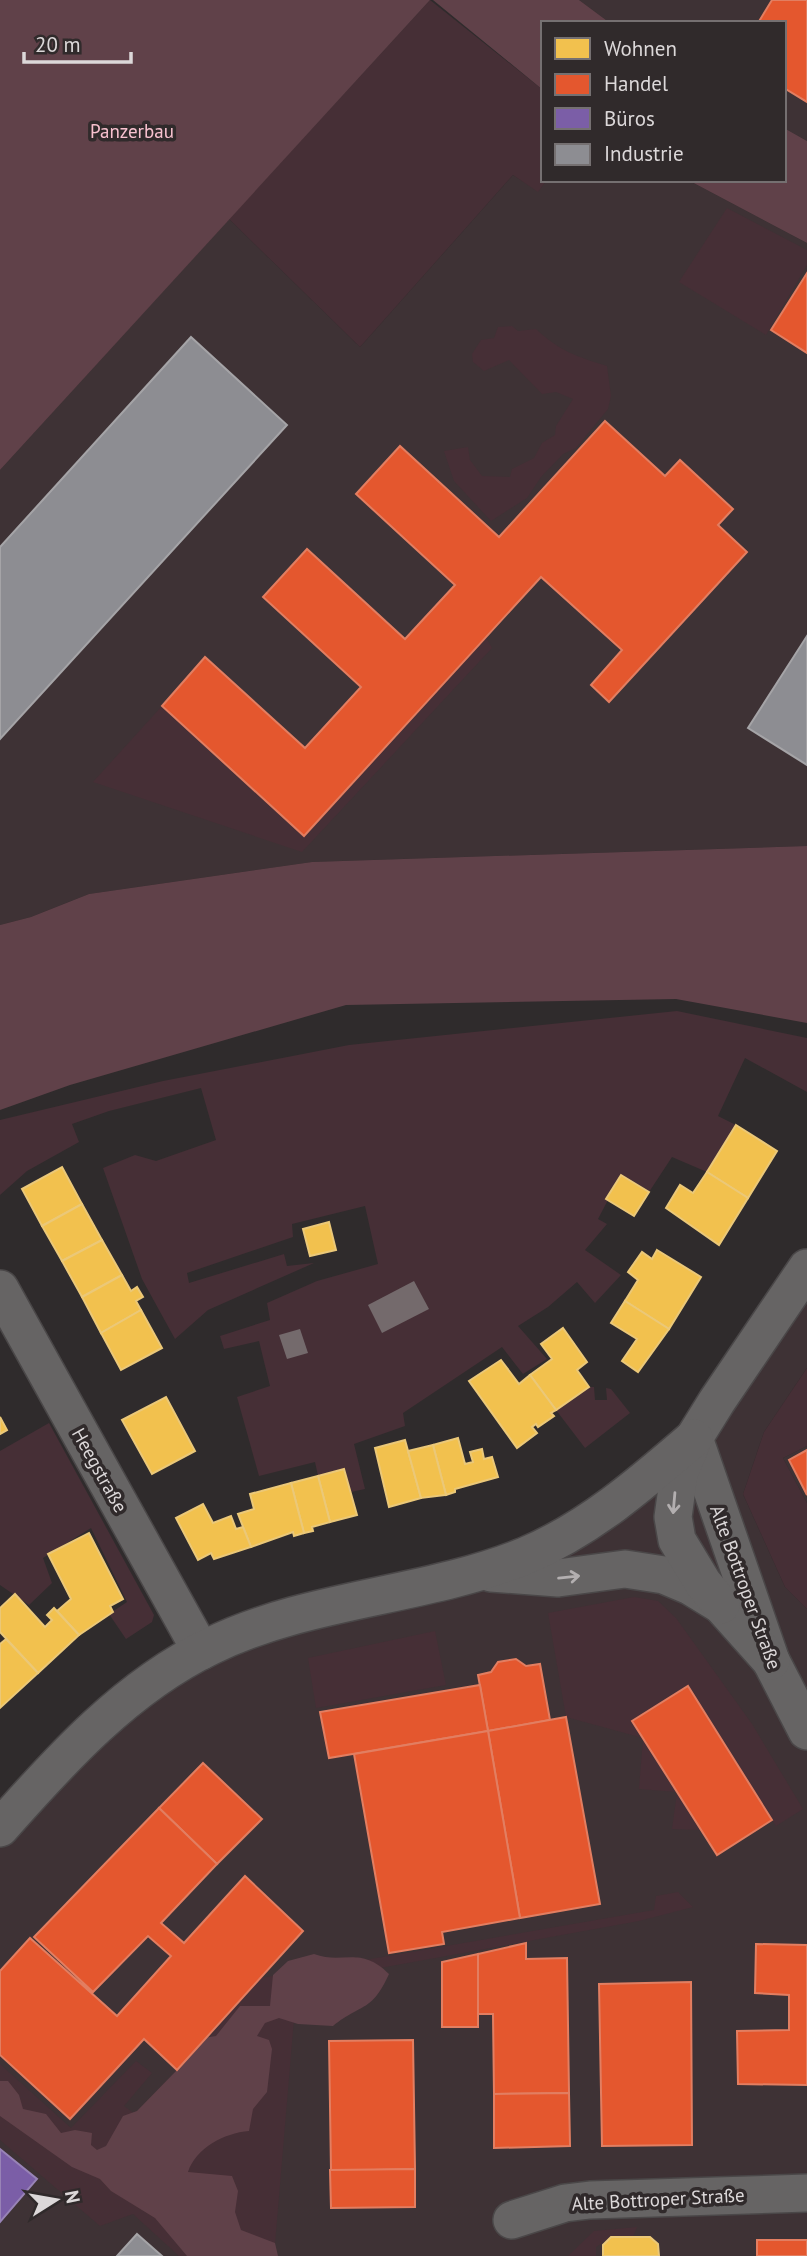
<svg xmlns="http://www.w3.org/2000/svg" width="807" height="2256" viewBox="0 0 807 2256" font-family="'PT Sans',sans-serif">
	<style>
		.built { fill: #3e3235 }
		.green { fill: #462f36 }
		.forest { fill: #604149 }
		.homes { fill: #f2c14e; stroke: #ebc878; stroke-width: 2 }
		.shops { fill: #e4572e; stroke: #e27e61; stroke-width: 2 }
		.offices { fill: #7b5ea7; stroke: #9883b6; stroke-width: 2 }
		.industry { fill: #8d8d92; stroke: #a5a4a7; stroke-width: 2 }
		.building { fill: #746a6c }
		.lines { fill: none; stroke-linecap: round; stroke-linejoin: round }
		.minor-casing { stroke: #4a4748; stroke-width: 40 }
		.minor { stroke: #666464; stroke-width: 37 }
		.oneway { stroke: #b3afb0 }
		.labels { text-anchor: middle; stroke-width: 7; stroke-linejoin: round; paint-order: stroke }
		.park-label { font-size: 19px; fill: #f8c1cf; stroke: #302a2b }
		.street-label { font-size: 19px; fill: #dcd8d9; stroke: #302a2b }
	</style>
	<rect width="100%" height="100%" fill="#2f2b2c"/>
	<g class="built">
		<polygon points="579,0 807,0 807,141 784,128 784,23 610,23"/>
		<polygon points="513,175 538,191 547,180 688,180 807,243 807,846 312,862 89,894 31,917 0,925 0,470 229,219 360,347"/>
		<polygon points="807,1268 807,1368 764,1432 743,1494 785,1587 807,1609 807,2256 0,2256 0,1828 174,1666 466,1575 644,1480"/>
		<polygon points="807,1446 807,1503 783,1458"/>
	</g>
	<g class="green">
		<polygon points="430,0 543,90 543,180 547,180 538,192 513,175 360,347 229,219"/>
		<polygon points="727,208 807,250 807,265 766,335 679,282"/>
		<path d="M512,326L518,331L536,329C559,351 578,357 607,366L611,396L608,409L576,448L563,454L541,477L527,498L491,521L454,481L444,451L468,447L470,460L482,476L510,477L512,469L534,458L542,443L555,435L556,426L573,399L556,392L542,394L509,360L484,371L473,362L472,354L481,340L494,338L498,327Z"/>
		<polygon points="486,637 492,648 302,852 93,782 162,706 304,836"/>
		<polygon points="677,1011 807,1038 807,1092 745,1058 718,1116 736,1125 707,1172 672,1157 649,1192 621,1175 598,1219 607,1224 585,1250 621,1275 595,1303 577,1282 548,1307 518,1326 547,1359 523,1374 502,1347 403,1413 405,1426 354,1444 365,1489 351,1492 344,1469 318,1476 315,1462 259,1476 237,1397 270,1386 259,1341 224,1349 220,1336 270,1320 267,1303 317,1281 378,1264 365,1206 292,1224 293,1237 187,1273 189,1283 284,1254 287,1266 314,1263 208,1310 175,1339 142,1279 103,1168 135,1155 156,1161 216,1140 201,1088 109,1111 72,1124 79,1142 27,1171 0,1195 0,1120 163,1081 349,1045"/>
		<polygon points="807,1368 807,1446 783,1458 807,1503 807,1609 785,1587 743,1494 764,1432"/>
		<polygon points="589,1387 594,1387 595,1400 607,1400 606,1388 611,1389 630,1413 585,1448 556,1410"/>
		<polygon points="49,1423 154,1615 152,1622 126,1639 109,1614 127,1602 91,1528 43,1558 52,1583 29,1605 0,1585 0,1451"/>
		<polygon points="634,1597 658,1601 676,1618 752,1724 803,1809 776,1826 772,1820 717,1855 701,1830 672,1829 677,1792 639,1789 643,1738 566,1717 548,1613"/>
		<polygon points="435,1631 446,1685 316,1708 308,1658"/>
		<polygon points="678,1892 693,1907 639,1921 297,1983 274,2256 179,2256 133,2214 100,2226 0,2140 0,2064 71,2128 136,2061 152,2073 124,2106 139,2117 261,1978 654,1910 656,1896"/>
		<polygon points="637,2227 633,2237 611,2237 596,2247 596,2256 568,2256 594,2231"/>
	</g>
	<g class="forest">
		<polygon points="0,0 430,0 0,470"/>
		<polygon points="433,0 579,0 610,23 543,23 543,90"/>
		<polygon points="784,128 807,141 807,243 688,180 784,180"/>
		<polygon points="807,846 807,1023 676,999 346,1005 70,1085 0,1110 0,925 31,917 89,894 312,862"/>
		<path d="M314,1954C343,1965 360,1945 389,1974C371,2013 363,2002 333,2026L298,2024L279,2018L265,2023L257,2036L269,2040L272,2049L267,2092L253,2109L249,2131C224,2133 196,2148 188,2172L232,2176L238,2191L235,2212L241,2230L275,2243L278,2256H187L155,2218L111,2191L100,2179L72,2167L0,2116V2081H8L19,2095L23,2109L46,2114L61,2133L75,2130L92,2133L91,2145L97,2150L106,2146L123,2116L137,2111L177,2070L181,2053L197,2039L216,2036L240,2006H270L273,1975L288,1961Z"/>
	</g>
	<g class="homes">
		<polygon points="736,1125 777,1151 748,1198 707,1172"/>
		<polygon points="62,1167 82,1204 42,1226 22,1189"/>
		<polygon points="707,1172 748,1198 719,1245 666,1208 680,1185 693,1193"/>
		<polygon points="621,1175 649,1192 634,1216 606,1199"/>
		<polygon points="82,1204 102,1240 62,1261 42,1226"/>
		<polygon points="329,1222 336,1250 310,1256 303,1229"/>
		<polygon points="102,1240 122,1275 82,1297 62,1261"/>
		<polygon points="657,1250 701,1277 669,1329 625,1301 638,1280 628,1272 642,1252 652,1259"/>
		<polygon points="122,1275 131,1291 137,1287 143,1297 136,1301 141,1310 101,1333 82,1297"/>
		<polygon points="625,1301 669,1329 638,1372 622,1361 637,1339 611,1323"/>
		<polygon points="141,1310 162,1348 121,1370 101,1333"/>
		<polygon points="563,1328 587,1362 577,1370 589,1387 556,1410 530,1375 552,1359 541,1344"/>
		<polygon points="501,1360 519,1384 530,1375 556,1410 551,1413 554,1416 538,1427 536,1424 532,1427 537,1433 517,1448 469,1381"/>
		<polygon points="166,1397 195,1451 152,1474 122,1420"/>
		<polygon points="0,1417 7,1430 0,1434"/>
		<polygon points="458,1438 465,1464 473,1462 470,1452 482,1449 484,1459 492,1457 498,1477 455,1489 455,1492 446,1495 433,1445"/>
		<polygon points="405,1440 421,1498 389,1507 375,1448"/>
		<polygon points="433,1445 446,1495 421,1498 408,1451"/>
		<polygon points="344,1469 357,1515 330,1522 318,1476"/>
		<polygon points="318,1476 330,1522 312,1527 313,1531 304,1533 291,1483"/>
		<polygon points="291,1483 304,1533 294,1536 293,1532 251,1547 238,1514 254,1509 250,1494"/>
		<polygon points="203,1504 213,1523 231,1516 236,1529 243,1527 251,1547 214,1559 211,1553 198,1560 176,1518"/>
		<polygon points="89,1533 123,1599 110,1606 113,1612 79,1635 57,1611 71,1599 48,1554"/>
		<polygon points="15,1594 45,1627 52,1620 47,1615 54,1608 79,1635 38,1673 0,1632 0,1608"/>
		<polygon points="6,1639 38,1673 0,1708 0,1644"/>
		<polygon points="611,2237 650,2237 658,2244 659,2256 603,2256 603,2245"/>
	</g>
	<g class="shops">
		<polygon points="772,0 807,0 807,102 784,88 784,23 758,23"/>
		<polygon points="807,273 807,353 771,330"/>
		<polygon points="605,421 665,476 680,460 733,509 718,525 747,552 609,702 591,685 622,650 541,577 304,836 162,706 205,657 305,748 361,687 263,597 307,549 405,639 455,585 356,494 400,446 499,537"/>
		<polygon points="807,1450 807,1495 789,1460"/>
		<polygon points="516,1659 526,1666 540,1664 550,1720 488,1731 478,1675 491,1672 498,1662"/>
		<polygon points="480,1685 488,1731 329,1758 320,1712"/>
		<polygon points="688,1686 772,1820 717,1855 632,1721"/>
		<polygon points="566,1717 600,1904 520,1918 488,1731"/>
		<polygon points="488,1731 520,1918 442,1932 444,1944 389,1953 354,1754"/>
		<polygon points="203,1763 262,1819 217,1864 159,1808"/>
		<polygon points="159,1808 217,1864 161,1923 184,1943 245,1876 303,1931 177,2070 144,2039 70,2119 0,2055 0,1971 30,1938 117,2016 171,1956 148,1936 93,1992 34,1937"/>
		<polygon points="526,1943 526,1959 567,1958 569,2093 494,2094 493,2014 478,2014 478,1954"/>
		<polygon points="756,1944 807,1945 807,2085 738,2084 737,2031 789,2030 789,1995 755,1993"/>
		<polygon points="478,1954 478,2027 442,2027 442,1962"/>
		<polygon points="691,1982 692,2145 602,2146 599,1984"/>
		<polygon points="413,2040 415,2169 331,2171 329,2041"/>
		<polygon points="569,2093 570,2146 494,2148 494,2094"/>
		<polygon points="415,2169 415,2207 331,2208 330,2170"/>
		<rect x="757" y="2240" width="50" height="16"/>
	</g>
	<polygon class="offices" points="0,2149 37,2179 0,2222"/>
	<g class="industry">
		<polygon points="191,337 287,425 0,739 0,547"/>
		<polygon points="807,636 807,765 748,728"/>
		<polygon points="137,2234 162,2256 117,2256"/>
	</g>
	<g class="building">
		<polygon points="414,1281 429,1309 382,1333 368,1305"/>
		<polygon points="300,1329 308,1353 287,1359 279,1335"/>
	</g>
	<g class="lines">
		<defs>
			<g id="minor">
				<polyline points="0,1289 201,1651"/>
				<polyline points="694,1438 771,1661 807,1731"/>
				<polyline points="491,1573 558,1578 625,1569 664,1575 690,1586 721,1605 771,1661"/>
				<polyline points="721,1605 703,1583 677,1540 673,1517 679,1474 694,1438 717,1401 807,1268"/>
				<path d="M0,1828C61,1759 127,1686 211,1646C309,1598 424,1597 525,1556C589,1529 642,1483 694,1438"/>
				<polyline points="512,2220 565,2203 590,2200 807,2193"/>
			</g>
		</defs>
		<use href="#minor" class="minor-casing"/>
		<use href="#minor" class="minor"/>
	</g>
	<defs><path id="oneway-shaft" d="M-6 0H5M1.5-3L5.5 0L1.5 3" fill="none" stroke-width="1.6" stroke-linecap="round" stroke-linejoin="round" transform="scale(1.75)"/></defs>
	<g class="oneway">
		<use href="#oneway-shaft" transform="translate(674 1503) rotate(95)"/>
		<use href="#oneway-shaft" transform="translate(569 1577) rotate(-6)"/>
	</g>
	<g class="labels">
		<g class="park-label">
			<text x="132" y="138">Panzerbau</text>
		</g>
		<g class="street-label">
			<text transform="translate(100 1470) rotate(61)" y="7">Heegstraße</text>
			<text transform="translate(746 1587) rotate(70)" y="7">Alte Bottroper Straße</text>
			<text transform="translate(658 2199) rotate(-3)" y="7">Alte Bottroper Straße</text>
		</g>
	</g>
	<rect x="541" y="21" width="245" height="161" fill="#302a2b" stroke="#757071" stroke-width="2"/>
	<rect x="555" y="38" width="35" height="21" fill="#f2c14e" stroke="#757071" stroke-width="2"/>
	<text x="604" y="56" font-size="21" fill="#dcd8d9">Wohnen</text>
	<rect x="555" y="74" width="35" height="21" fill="#e4572e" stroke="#757071" stroke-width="2"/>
	<text x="604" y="91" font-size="21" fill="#dcd8d9">Handel</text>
	<rect x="555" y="108" width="35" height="21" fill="#7b5ea7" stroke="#757071" stroke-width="2"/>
	<text x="604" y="126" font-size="21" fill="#dcd8d9">Büros</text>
	<rect x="555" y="144" width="35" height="21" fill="#8d8d92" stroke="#757071" stroke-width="2"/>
	<text x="604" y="161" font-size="21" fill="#dcd8d9">Industrie</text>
	<g transform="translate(56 2200) rotate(79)" stroke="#302a2b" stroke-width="5" paint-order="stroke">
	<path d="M0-5L12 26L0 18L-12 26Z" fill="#dcd8d9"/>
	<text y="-10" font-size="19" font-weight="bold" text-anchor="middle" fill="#dcd8d9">N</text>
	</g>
	<path d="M24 52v10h107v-10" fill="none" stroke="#dcd8d9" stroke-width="3.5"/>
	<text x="35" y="52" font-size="21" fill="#dcd8d9" stroke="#302a2b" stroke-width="5" paint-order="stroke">20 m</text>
</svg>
